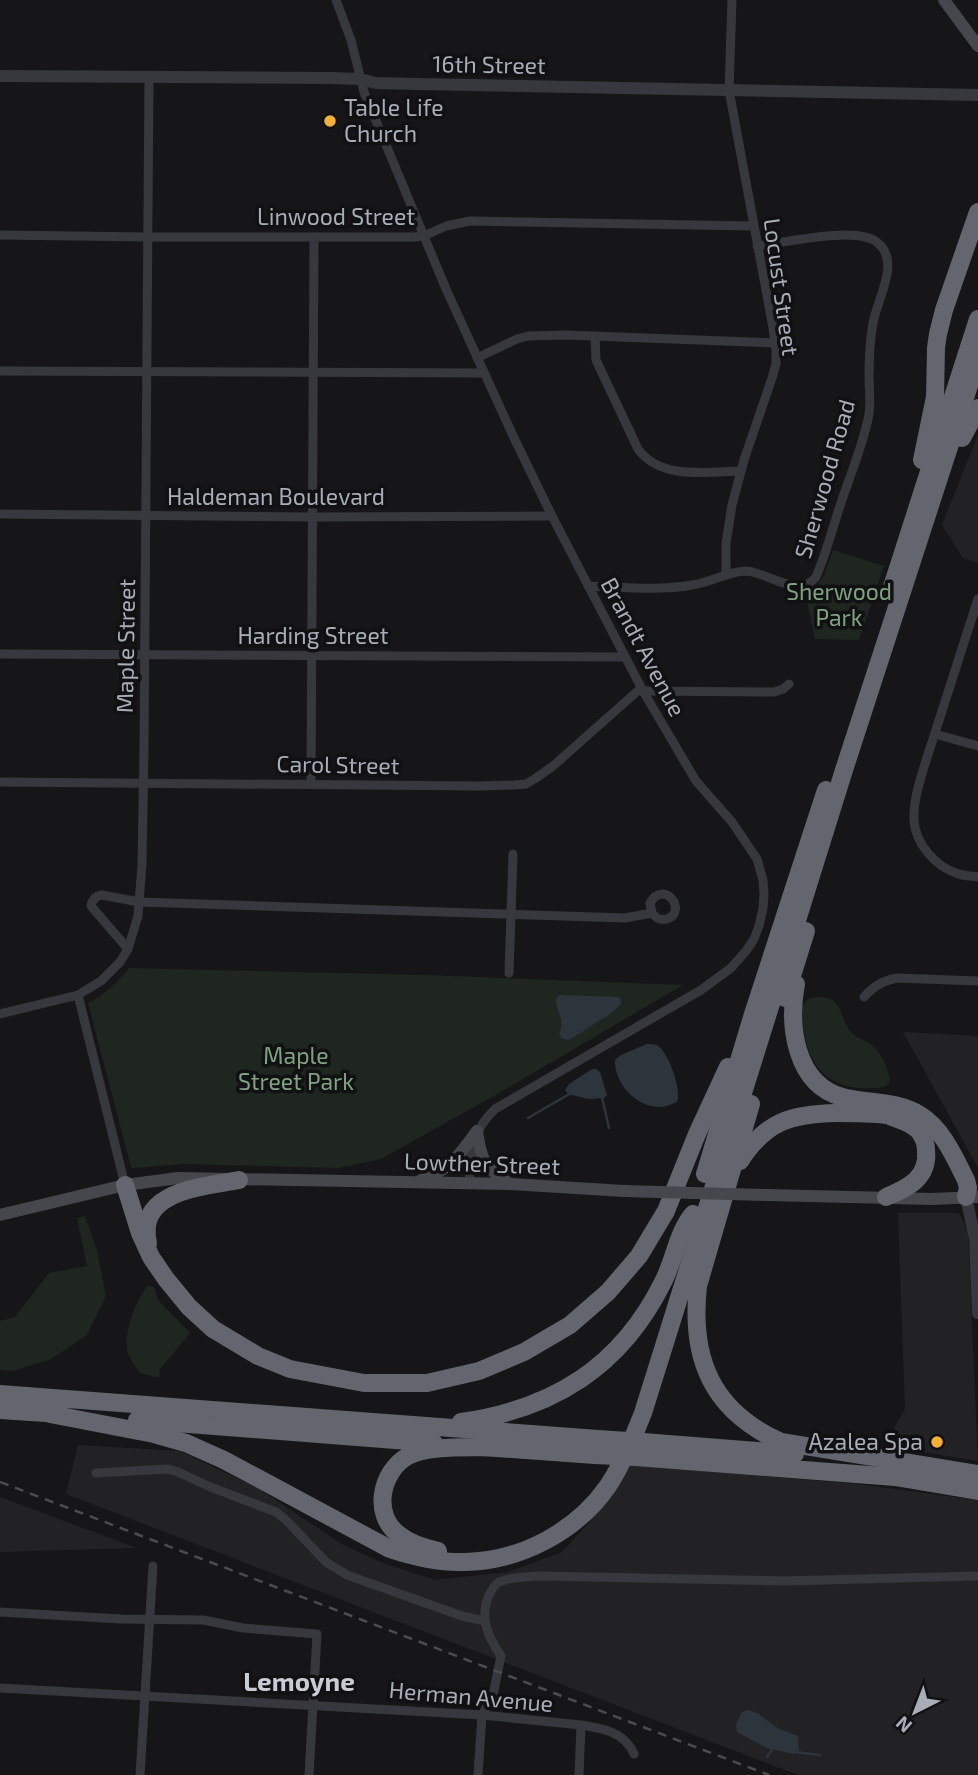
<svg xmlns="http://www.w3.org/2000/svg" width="978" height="1775" viewBox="0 0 978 1775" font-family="'Exo 2',sans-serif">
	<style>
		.built { fill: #222225 }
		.green { fill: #1e261f }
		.water { fill: #2c353c }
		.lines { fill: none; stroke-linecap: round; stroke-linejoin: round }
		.stream { stroke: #2c353c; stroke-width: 2.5 }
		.minor { stroke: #37383d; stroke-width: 9 }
		.tertiary { stroke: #37383d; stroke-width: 12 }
		.secondary { stroke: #45474d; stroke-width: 12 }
		.motorway { stroke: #63666e; stroke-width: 18 }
		.rail { stroke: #4a4c52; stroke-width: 2.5; stroke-dasharray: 9 7; stroke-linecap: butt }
		.secondary-bridge { stroke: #45474d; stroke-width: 12 }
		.motorway-bridge { stroke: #63666e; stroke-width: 18 }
		.poi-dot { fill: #f2b134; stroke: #111113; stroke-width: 2.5 }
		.labels { text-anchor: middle; stroke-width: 7; stroke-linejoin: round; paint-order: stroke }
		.street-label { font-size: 23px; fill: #a8adb8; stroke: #111113 }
		.poi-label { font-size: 23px; fill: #a8adb8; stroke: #111113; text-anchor: start }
		.park-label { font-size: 23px; fill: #7fa381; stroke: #111113 }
		.quarter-label { font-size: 26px; font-weight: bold; fill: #c9ccd4; stroke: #111113 }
	</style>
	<rect width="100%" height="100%" fill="#161618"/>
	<g class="built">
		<polygon points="978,435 978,563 963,558 942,525"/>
		<polygon points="903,1032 978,1036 978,1168"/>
		<polygon points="898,1213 957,1213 961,1216 968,1234 978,1461 891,1447 894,1428 905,1409"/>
		<polygon points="78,1445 180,1451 258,1488 340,1543 383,1563 435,1580 508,1572 562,1552 603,1507 616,1490 631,1465 857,1484 978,1500 978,1775 798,1775 66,1494"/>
		<polygon points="0,1497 137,1548 0,1552"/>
	</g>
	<g class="green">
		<path d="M833,550L884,566L859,640L815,639L805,592C825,584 826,569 833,550Z"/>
		<path d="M129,968L425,975L683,985L494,1096L381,1159L339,1168L183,1164L133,1168L131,1167L88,1003C105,995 118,982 129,968Z"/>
		<path d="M818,997C845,996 838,1020 853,1034C858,1039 866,1040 872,1045C880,1052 888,1068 890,1079L889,1083L885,1087C824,1096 803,1061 801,1007L808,999Z"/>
		<polygon points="85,1216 97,1251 106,1296 87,1335 51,1359 13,1371 0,1370 0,1321 15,1317 49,1273 87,1266 77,1218"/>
		<path d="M147,1286L154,1287L158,1300L190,1333L160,1369L159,1378L140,1373C136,1367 130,1359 128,1353C123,1332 135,1304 147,1286Z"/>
	</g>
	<g class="water">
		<path d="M560,995L618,997L621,999V1004L613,1012L569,1040L563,1039L559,1034C566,1018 556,1013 556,999Z"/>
		<path d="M647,1044C652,1044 654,1044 658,1046C669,1053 682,1091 677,1102C672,1104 666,1107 661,1107C637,1108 614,1084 615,1060L621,1055Z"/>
		<polygon points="592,1069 596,1069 600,1072 607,1095 604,1098 588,1099 568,1094 565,1090 569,1084"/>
		<path d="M747,1710C759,1711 766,1721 776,1727C783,1731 791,1733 798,1736L799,1752L794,1754L767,1748L737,1732L736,1725L741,1713Z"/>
	</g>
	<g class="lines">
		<g class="stream">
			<polyline points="602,1097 609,1128"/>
			<polyline points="528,1118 571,1093"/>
			<polyline points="795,1752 820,1755"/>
			<polyline points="767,1757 773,1748"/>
		</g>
		<g class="minor">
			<path d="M336,0L351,40L364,92L446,289L515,440L552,516L643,691L696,781L732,822L757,859L763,880L764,894L763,908L759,926L754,939L746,951L731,968L701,990L495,1109C471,1132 471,1152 469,1184"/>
			<polyline points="0,235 148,237 414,237 424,236 446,226 470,221 753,226"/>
			<path d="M595,336L596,360L638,449C660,480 707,472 740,471"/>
			<polyline points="477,358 517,339 528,336 566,335 775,343"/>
			<polyline points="0,371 484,373"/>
			<polyline points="0,514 313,517 552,516"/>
			<polyline points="726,575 726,543 732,505 744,460 772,378 776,364 776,351 773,328 729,90 732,0"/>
			<path d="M588,586C622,587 658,591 692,585C710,583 727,572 745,571C767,571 798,600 816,577C826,554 832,530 840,506C849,478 864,443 869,414C871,402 869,389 869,376C869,359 870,340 873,323C877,299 901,262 878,243C858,225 783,243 757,246"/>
			<path d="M978,599L924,767C919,784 913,802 914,820C915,843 935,866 956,873C963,876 971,876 978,877"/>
			<polyline points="0,654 625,657"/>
			<polyline points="643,691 774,692 783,689 789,684"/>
			<polyline points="935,734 978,746"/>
			<polyline points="0,782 479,786 514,785 526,784 536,778 553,766 641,688"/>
			<polyline points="311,784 314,237"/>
			<path d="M128,949L91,906C92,900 95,896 102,895L139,902L625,918L652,913C656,918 660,921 667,919C688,912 665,878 650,903L652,913"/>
			<polyline points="509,973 513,854"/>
			<polyline points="78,995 125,1185"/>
			<path d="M864,997C874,986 882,981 897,978L978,981"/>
			<polyline points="0,1014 78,995 101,981 120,962 128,949 138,916 142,865 144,750 149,77"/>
			<polyline points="96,1473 168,1469 178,1472 208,1486 276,1512 286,1520 326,1562 347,1575 462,1616 485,1621"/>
			<polyline points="0,1612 121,1619 203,1620 243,1628 317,1634 309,1775"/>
			<path d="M0,1688L482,1715L581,1725C602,1728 625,1732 634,1754"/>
			<polyline points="140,1775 153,1566"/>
			<path d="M478,1775L482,1715L493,1695L501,1656C488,1637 479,1618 489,1595C492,1590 494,1585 499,1582C510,1577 526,1577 538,1576L784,1581L978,1576"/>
			<polyline points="579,1775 581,1725"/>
		</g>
		<g class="tertiary">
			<polyline points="0,76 331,78 360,79 376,83 418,84 978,95"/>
			<polyline points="966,1197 975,1239 978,1313"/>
		</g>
		<g class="secondary">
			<polyline points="944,0 978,46"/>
			<path d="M477,1131C481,1161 485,1168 510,1184"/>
			<path d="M421,1180C448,1172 461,1153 477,1131"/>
			<polyline points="767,1195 932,1199 978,1197"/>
			<polyline points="0,1215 125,1185 178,1178 511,1184 624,1191"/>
		</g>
		<g class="motorway">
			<polyline points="962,438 978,408"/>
			<polyline points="922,460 935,397 936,348 938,334 944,310 978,212"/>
			<polyline points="890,593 978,319"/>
			<path d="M796,984C788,1025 795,1084 842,1097C868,1104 897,1100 920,1115C942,1128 955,1158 966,1180L968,1188L966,1197"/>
			<polyline points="785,998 806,931"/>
			<path d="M751,1104L698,1286C690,1359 712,1411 781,1442L978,1474"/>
			<path d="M740,1161C766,1121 791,1114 837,1113C854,1113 870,1113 887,1115"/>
			<polyline points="705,1174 753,1014 826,790"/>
			<polyline points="125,1185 140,1233 151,1257 166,1279 189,1307 213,1329 258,1356 290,1369 364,1383 427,1383 479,1371 524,1352 570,1325 608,1292 639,1256 666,1211 697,1134 728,1067"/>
			<path d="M886,1197C908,1188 929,1178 926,1150C926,1143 922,1135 918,1130C910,1122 897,1119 887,1115"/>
			<path d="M148,1243C136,1190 204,1187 239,1180"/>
			<polyline points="0,1394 598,1439"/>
			<polyline points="0,1410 61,1414"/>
			<path d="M50,1414L154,1434L186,1443L224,1460L390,1549C414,1557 439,1563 465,1562C520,1561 576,1532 608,1486C623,1463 633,1438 643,1413L844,770L978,358"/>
			<polyline points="137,1420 434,1443"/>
			<path d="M461,1422C553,1409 621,1367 663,1282C674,1261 678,1231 693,1214"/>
			<polyline points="643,1442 795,1454"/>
			<polyline points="483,1447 595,1455"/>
			<polyline points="636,1457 895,1477 978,1491"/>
			<path d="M438,1551C424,1547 410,1544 398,1534C372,1514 381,1471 408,1456C426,1445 471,1448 494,1447"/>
		</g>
		<polyline class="rail" points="0,1482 769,1775"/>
		<polyline class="secondary-bridge" points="624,1191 767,1195"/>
		<g class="motorway-bridge">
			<polyline points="598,1439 643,1442"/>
			<polyline points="595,1455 636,1457"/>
		</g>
	</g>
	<g class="poi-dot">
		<circle cx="330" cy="121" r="7"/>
		<circle cx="937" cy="1442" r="7"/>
	</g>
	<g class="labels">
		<g class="street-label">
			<text transform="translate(489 65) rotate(1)" y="8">16th Street</text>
			<text x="336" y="225">Linwood Street</text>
			<text transform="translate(781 287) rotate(82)" y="8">Locust Street</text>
			<text transform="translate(825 479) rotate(-74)" y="8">Sherwood Road</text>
			<text x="276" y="505">Haldeman Boulevard</text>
			<text x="313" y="644">Harding Street</text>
			<text transform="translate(126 646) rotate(-89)" y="8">Maple Street</text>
			<text transform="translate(643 647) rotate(62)" y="8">Brandt Avenue</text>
			<text transform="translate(338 765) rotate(1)" y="8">Carol Street</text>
			<text transform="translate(482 1164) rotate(2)" y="8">Lowther Street</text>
			<text transform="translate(471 1697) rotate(5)" y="8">Herman Avenue</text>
		</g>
		<g class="poi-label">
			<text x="344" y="116">Table Life<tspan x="344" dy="26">Church</tspan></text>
			<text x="923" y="1450" text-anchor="end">Azalea Spa</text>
		</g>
		<g class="park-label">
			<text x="839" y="600">Sherwood<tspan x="839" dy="26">Park</tspan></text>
			<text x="296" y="1064">Maple<tspan x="296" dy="26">Street Park</tspan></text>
		</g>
		<g class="quarter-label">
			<text x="299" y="1691">Lemoyne</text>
		</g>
	</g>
	<g transform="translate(915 1712) rotate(222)" stroke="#111113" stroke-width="5" paint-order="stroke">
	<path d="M0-5L12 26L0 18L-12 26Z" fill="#a8adb8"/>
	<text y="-10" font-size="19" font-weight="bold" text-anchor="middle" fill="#a8adb8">N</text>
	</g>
</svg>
